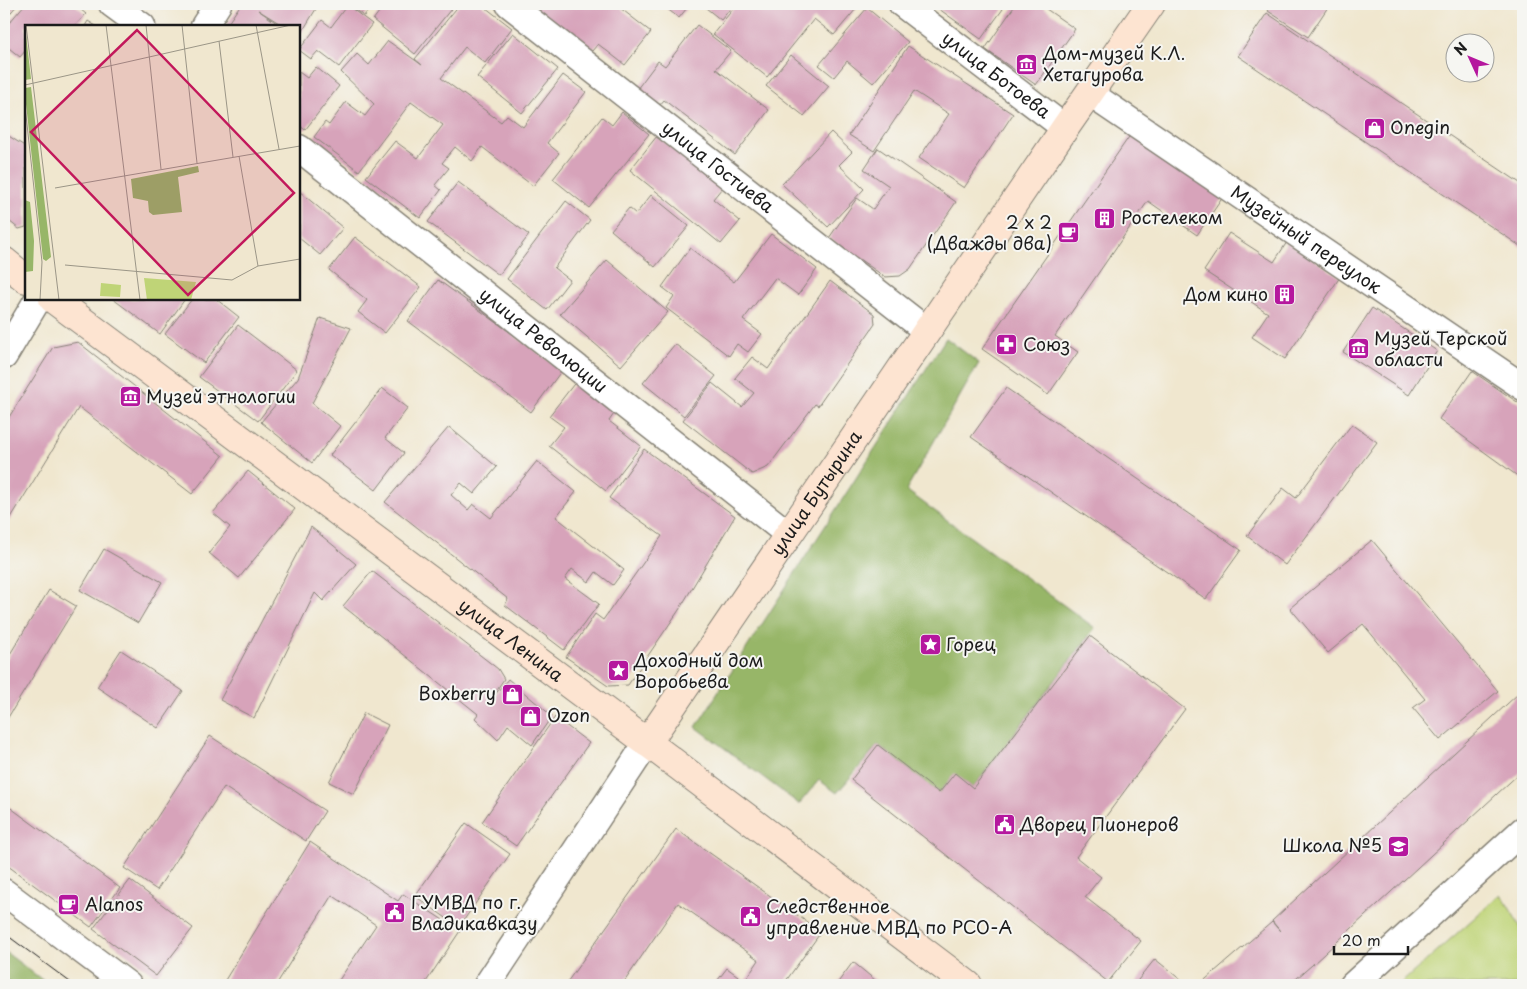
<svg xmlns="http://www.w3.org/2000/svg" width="1527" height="989" viewBox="0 0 1527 989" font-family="'Playpen Sans',sans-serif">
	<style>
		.green { fill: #bfd477; stroke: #6e784a }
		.forest { fill: #97b668; stroke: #5a6942 }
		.building { fill: #d7a3ba }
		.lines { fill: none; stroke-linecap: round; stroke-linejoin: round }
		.street-casing { stroke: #868276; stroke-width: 29 }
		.secondary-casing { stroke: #868276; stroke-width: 30 }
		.path { stroke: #868276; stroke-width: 3; stroke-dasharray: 1 4; stroke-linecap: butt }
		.street { stroke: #fff; stroke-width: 26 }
		.secondary { stroke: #fde4d1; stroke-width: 28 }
		.tram { stroke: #1c1c1c; stroke-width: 1 }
		.labels { text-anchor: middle; stroke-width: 4; stroke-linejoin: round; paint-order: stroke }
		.poi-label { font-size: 18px; fill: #1c1c1c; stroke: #f6f6f2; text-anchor: start }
		.street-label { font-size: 18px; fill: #1c1c1c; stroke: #f6f6f2 }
		.inset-road { fill: none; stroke: #9b9687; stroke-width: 1 }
		.view { fill: #c2185b; fill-opacity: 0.15; stroke: #c2185b; stroke-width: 2.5 }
		.inset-edge { fill: none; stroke: #1c1c1c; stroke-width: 2.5 }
	</style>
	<rect width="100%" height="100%" fill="#f6f6f2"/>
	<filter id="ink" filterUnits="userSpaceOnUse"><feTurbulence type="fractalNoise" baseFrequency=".02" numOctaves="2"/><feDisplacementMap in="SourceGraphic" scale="10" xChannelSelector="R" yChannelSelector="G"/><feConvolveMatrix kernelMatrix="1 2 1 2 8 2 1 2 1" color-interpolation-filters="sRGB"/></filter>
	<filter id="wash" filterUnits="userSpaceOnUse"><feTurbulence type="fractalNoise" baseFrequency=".0096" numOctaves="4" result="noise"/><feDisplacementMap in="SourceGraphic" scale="20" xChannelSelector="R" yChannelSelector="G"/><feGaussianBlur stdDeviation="1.12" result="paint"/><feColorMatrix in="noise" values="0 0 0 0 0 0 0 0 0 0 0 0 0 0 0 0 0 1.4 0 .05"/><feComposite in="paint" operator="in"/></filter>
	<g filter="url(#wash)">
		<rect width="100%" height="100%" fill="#f0e7cf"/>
		<polygon class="green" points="1501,894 1523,931 1523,985 1399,985"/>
		<g class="forest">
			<polygon points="946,338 979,363 906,490 1095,628 973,788 955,774 939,793 878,745 837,793 819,780 799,804 696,727"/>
			<polygon points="4,951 49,985 4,985"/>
		</g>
		<g id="blocks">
			<g class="building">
				<polygon points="4,4 18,4 6,18 4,17"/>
				<polygon points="25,4 74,4 86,14 75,26 26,26 26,50 20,57 4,44 4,29"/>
				<polygon points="241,4 319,4 299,37 299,26 284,26 258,10 281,26 226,26"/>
				<polygon points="346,4 373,4 364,16"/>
				<polygon points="385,4 455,4 415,54 373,20"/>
				<polygon points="460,4 481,4 512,28 485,63 465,47 441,78 501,122 507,115 523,127 563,75 586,92 547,143 559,153 533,186 482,147 472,161 455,147 442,163 449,168 435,185 441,190 420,218 366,177 395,141 418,158 443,125 411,102 359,171 314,137 325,122 329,125 346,102 365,116 374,104 341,72 357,54 369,65 388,41 422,65 415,59"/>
				<polygon points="529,4 615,4 651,32 625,65 598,44 591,52"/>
				<polygon points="661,4 690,4 679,18"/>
				<polygon points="701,4 734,4 721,20"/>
				<polygon points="737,4 850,4 856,9 834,35 814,19 767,77 713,34"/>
				<polygon points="932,4 997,4 1003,9 981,39"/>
				<polygon points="1016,4 1039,4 1075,29 1036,85 985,49"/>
				<polygon points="1273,4 1330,4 1308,37 1268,11"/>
				<polygon points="347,5 372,24 339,67 318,51 311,59 299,50 322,20 331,27"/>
				<polygon points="867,8 908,42 873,83 847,61 834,77 819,65"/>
				<polygon points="1267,13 1523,185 1523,248 1238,56"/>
				<polygon points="88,21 96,26 85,26"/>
				<polygon points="697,25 731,51 716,69 769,110 735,155 664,100 659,106 637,89 658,61 665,66"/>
				<polygon points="513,33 558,69 522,113 477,77"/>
				<polygon points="908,46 1013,114 964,188 919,158 949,114 914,91 874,151 849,135"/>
				<polygon points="791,55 829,86 804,116 766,86"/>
				<polygon points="316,67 339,86 305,130 299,125 299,72 307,78"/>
				<polygon points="622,112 649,134 589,208 553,179 602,117 612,125"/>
				<polygon points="831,132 852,152 839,165 864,189 828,227 782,184"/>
				<polygon points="4,133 26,147 26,227 19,229 4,217"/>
				<polygon points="1131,134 1223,197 1197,235 1148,201 1055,336 1078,352 1048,395 982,349"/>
				<polygon points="657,136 722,188 713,199 740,221 721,244 630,170"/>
				<polygon points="878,148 956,202 910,269 900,276 885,277 829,238 857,198 873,209 889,186 864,169"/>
				<polygon points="458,182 529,235 499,275 428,222"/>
				<polygon points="299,191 343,228 320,255 299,238"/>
				<polygon points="651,195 689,226 655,267 611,230 629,208 636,214"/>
				<polygon points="566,201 590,220 554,268 570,280 547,310 507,279"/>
				<polygon points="1229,233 1274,262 1287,242 1340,277 1285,359 1252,337 1268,313 1204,271"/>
				<polygon points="771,234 817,269 798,295 775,278 743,320 762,334 748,352 737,344 729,356 666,308 674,296 662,287 690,248 734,282"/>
				<polygon points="355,237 421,287 385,333 358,312 367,300 329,270"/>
				<polygon points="607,260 668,312 621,366 560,314"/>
				<polygon points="438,280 562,370 531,412 408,321"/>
				<polygon points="830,281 874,314 875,324 818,406 815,404 768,467 752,474 683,420 712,383 742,407 754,393 735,378 752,357 768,369"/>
				<polygon points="113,299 185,299 160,334"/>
				<polygon points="192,299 216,299 239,317 204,363 165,334"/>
				<polygon points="1372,308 1437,351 1409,395 1343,352"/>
				<polygon points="320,318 351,328 312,403 340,426 312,463 261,422 298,378"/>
				<polygon points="238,325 297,370 258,421 199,377"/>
				<polygon points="78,342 223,456 192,494 79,407 4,529 4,425 53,347"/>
				<polygon points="675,344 716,376 684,416 643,383"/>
				<polygon points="1472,371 1523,406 1523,480 1439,419"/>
				<polygon points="577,380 616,411 609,421 641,446 606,491 549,446 564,427 549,416"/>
				<polygon points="382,388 408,408 385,438 404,453 376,490 330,455"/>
				<polygon points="1006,388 1241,550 1206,599 971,437"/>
				<polygon points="1352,424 1377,442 1285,565 1247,536 1283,488 1296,498"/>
				<polygon points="449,427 497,467 474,494 461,483 451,495 468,510 473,504 491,518 537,461 576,492 556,517 624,570 613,585 596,572 589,582 572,569 565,579 599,604 564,650 505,605 508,599 385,502"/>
				<polygon points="644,449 735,516 679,610 628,685 608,686 566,657 595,614 603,620 662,536 609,498"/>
				<polygon points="248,471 295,509 239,578 209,553 230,527 213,513"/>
				<polygon points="311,527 356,564 323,601 315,593 254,718 220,700"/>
				<polygon points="1372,540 1498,691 1440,740 1413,708 1425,699 1363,624 1328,653 1290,608"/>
				<polygon points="104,549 162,582 138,623 80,590"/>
				<polygon points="372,571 498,669 504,679 487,704 508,679 552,716 532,745 508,725 498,740 475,718 478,714 343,606"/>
				<polygon points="49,590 76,606 4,724 4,664"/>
				<polygon points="1090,636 1185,709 1076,857 1101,877 1085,897 1141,941 1108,982 851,780 878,745 939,793 955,773 973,788"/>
				<polygon points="121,650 183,691 158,728 97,687"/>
				<polygon points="1519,693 1523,698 1523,770 1312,965 1289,985 1199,985 1272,922 1280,931 1272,921"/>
				<polygon points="364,713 388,725 354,794 329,782"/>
				<polygon points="555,717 589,743 516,846 482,822"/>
				<polygon points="210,736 325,811 306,841 224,787 157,890 124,868"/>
				<polygon points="4,803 120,888 91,927 4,863"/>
				<polygon points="466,823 510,854 459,927 415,896"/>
				<polygon points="676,829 821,932 783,985 714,985 727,968 745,981 759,960 678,903 622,985 565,985"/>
				<polygon points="310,842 398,901 403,894 460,931 424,985 341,985 337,983 376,925 332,895 276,985 222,985"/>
				<polygon points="130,880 193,928 156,976 93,929"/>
				<polygon points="1155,959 1187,985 1134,985"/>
				<polygon points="853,962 881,985 836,985"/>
			</g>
		</g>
	</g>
	<g filter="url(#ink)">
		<use href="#blocks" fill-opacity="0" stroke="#868276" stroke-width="1"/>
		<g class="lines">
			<defs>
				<g id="street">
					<polyline points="112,4 142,26"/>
					<path id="s1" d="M509,4L927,331"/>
					<path id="s2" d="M902,4L1065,128"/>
					<polyline points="204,26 218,4"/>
					<path id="s3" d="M1089,93L1523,387"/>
					<path id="s4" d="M299,148L788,534"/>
					<polyline points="4,356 38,299"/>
					<polyline points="4,892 128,985"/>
					<polyline points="487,985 647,743"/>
					<polyline points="1353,985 1523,830"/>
				</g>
				<g id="secondary">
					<polyline points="4,261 26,279"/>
					<path id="s5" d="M53,299L672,761L968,985"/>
					<path id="s6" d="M647,743L1065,128L1151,4"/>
				</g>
			</defs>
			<use href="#street" class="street-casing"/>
			<use href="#secondary" class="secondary-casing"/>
			<polyline class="path" points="4,977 14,985"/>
			<use href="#street" class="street"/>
			<use href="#secondary" class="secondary"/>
			<polyline class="tram" points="4,933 74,985"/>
		</g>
	</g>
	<defs>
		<symbol id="museum-square" viewBox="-11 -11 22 22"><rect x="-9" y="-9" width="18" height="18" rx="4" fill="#b5179e" stroke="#f6f6f2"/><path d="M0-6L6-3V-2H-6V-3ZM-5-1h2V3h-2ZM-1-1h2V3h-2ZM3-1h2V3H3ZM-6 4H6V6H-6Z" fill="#fff"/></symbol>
		<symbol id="shop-square" viewBox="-11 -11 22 22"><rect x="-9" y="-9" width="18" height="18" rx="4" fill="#b5179e" stroke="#f6f6f2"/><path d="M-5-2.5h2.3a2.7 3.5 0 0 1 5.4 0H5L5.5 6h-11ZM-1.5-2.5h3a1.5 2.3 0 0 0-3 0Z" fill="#fff"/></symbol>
		<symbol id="building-square" viewBox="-11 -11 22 22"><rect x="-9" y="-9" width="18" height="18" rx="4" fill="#b5179e" stroke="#f6f6f2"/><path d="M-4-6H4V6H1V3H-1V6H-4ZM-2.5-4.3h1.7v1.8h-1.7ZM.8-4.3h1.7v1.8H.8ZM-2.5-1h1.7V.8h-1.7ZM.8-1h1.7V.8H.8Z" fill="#fff"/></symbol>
		<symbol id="cafe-square" viewBox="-11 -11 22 22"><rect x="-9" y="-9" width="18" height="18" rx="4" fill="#b5179e" stroke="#f6f6f2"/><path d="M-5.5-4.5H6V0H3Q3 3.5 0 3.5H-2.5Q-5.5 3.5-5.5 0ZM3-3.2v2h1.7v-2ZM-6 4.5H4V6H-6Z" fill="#fff"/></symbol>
		<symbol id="pharmacy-square" viewBox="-11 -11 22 22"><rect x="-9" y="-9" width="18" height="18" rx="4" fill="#b5179e" stroke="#f6f6f2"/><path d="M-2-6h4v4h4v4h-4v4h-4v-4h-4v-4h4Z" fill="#fff"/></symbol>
		<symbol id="sight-square" viewBox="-11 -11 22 22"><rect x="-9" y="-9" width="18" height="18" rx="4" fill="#b5179e" stroke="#f6f6f2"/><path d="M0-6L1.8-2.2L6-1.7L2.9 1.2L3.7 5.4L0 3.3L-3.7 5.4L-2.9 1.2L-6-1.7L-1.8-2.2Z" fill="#fff"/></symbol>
		<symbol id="civic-square" viewBox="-11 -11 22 22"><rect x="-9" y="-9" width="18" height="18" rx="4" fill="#b5179e" stroke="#f6f6f2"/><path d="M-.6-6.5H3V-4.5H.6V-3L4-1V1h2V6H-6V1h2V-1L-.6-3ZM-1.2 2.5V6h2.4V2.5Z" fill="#fff"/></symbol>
		<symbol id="school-square" viewBox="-11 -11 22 22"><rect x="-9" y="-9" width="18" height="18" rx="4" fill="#b5179e" stroke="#f6f6f2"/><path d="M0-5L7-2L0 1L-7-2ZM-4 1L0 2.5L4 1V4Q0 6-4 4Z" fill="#fff"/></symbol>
	</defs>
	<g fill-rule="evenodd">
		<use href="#museum-square" x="1014" y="52" width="25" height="25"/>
		<use href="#shop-square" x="1362" y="116" width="25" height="25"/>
		<use href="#building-square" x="1092" y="206" width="25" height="25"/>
		<use href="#cafe-square" x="1056" y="220" width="25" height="25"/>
		<use href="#building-square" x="1272" y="282" width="25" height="25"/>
		<use href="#pharmacy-square" x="994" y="332" width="25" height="25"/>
		<use href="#museum-square" x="1346" y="336" width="25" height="25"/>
		<use href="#museum-square" x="118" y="384" width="25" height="25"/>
		<use href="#sight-square" x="918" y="632" width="25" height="25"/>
		<use href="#sight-square" x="606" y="658" width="25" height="25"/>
		<use href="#shop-square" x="500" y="682" width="25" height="25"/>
		<use href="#shop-square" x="518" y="704" width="25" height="25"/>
		<use href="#civic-square" x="992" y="812" width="25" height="25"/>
		<use href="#school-square" x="1386" y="834" width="25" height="25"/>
		<use href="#cafe-square" x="56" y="892" width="25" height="25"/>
		<use href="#civic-square" x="382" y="900" width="25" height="25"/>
		<use href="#civic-square" x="738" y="904" width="25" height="25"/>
	</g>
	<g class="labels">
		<g class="poi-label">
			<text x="1043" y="60">Дом-музей К.Л.<tspan x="1043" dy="21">Хетагурова</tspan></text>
			<text x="1390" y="134">Onegin</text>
			<text x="1121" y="224">Ростелеком</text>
			<text x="1052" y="229" text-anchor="end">2 х 2<tspan x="1052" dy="21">(Дважды два)</tspan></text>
			<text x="1268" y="301" text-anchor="end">Дом кино</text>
			<text x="1374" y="345">Музей Терской<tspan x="1374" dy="21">области</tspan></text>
			<text x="1023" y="351">Союз</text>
			<text x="146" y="403">Музей этнологии</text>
			<text x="946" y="651">Горец</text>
			<text x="634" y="667">Доходный дом<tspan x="634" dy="21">Воробьева</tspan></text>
			<text x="496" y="700" text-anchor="end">Boxberry</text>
			<text x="547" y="722">Ozon</text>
			<text x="1020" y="831">Дворец Пионеров</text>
			<text x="1382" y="852" text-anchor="end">Школа №5</text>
			<text x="411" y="909">ГУМВД по г.<tspan x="411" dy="21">Владикавказу</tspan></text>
			<text x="85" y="911">Alanos</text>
			<text x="766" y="913">Следственное<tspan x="766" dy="21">управление МВД по РСО-А</tspan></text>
		</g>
		<g class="street-label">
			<text dy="6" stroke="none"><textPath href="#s2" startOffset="118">улица Ботоева</textPath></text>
			<text dy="6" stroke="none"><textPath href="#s1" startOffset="265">улица Гостиева</textPath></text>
			<text dy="6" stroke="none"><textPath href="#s3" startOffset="262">Музейный переулок</textPath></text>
			<text dy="6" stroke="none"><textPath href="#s4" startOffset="311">улица Революции</textPath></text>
			<text dy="6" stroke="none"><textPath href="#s6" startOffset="302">улица Бутырина</textPath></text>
			<text dy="6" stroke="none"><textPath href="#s5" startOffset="571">улица Ленина</textPath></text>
		</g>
	</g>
	<g transform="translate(25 25)">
		<rect width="275" height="275" fill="#f0e7cf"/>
		<path d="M119,253L171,257L166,275H122ZM76,258L96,260L95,272L75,271Z" fill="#bfd477"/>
		<path d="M0,1L6,54L0,55ZM6,62L26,232L21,236L18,234L0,70V63ZM173,141L174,147L153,152L157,187L128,190L124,187L123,176L108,173L106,154ZM0,175L5,177L9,216L8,246L0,247Z" fill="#97b668"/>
		<path class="inset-road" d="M1,0L34,275M81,0L115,275M121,0L136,144M157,0L172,138M231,0L254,124M194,16L208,132M0,60L266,0M0,81L17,237L15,275M214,131L233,241M99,151L275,121M30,163L99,151M40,240L207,255L233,241L275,234"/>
		<path class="view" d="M112,5L269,168L163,270L6,107Z"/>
		<rect width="275" height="275" class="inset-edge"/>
	</g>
	<rect width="1527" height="989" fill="none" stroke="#f6f6f2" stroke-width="20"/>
	<g transform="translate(1470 58) rotate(314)"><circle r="24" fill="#f6f6f2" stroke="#9f9f9c"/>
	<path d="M0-4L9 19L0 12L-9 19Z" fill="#b5179e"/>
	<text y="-8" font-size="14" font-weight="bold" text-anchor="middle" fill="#1c1c1c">N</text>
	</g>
	<path d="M1334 946v8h74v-8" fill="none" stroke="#1c1c1c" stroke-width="2.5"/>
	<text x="1342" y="946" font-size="15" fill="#1c1c1c" stroke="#f6f6f2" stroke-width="4" paint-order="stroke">20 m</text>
</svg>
